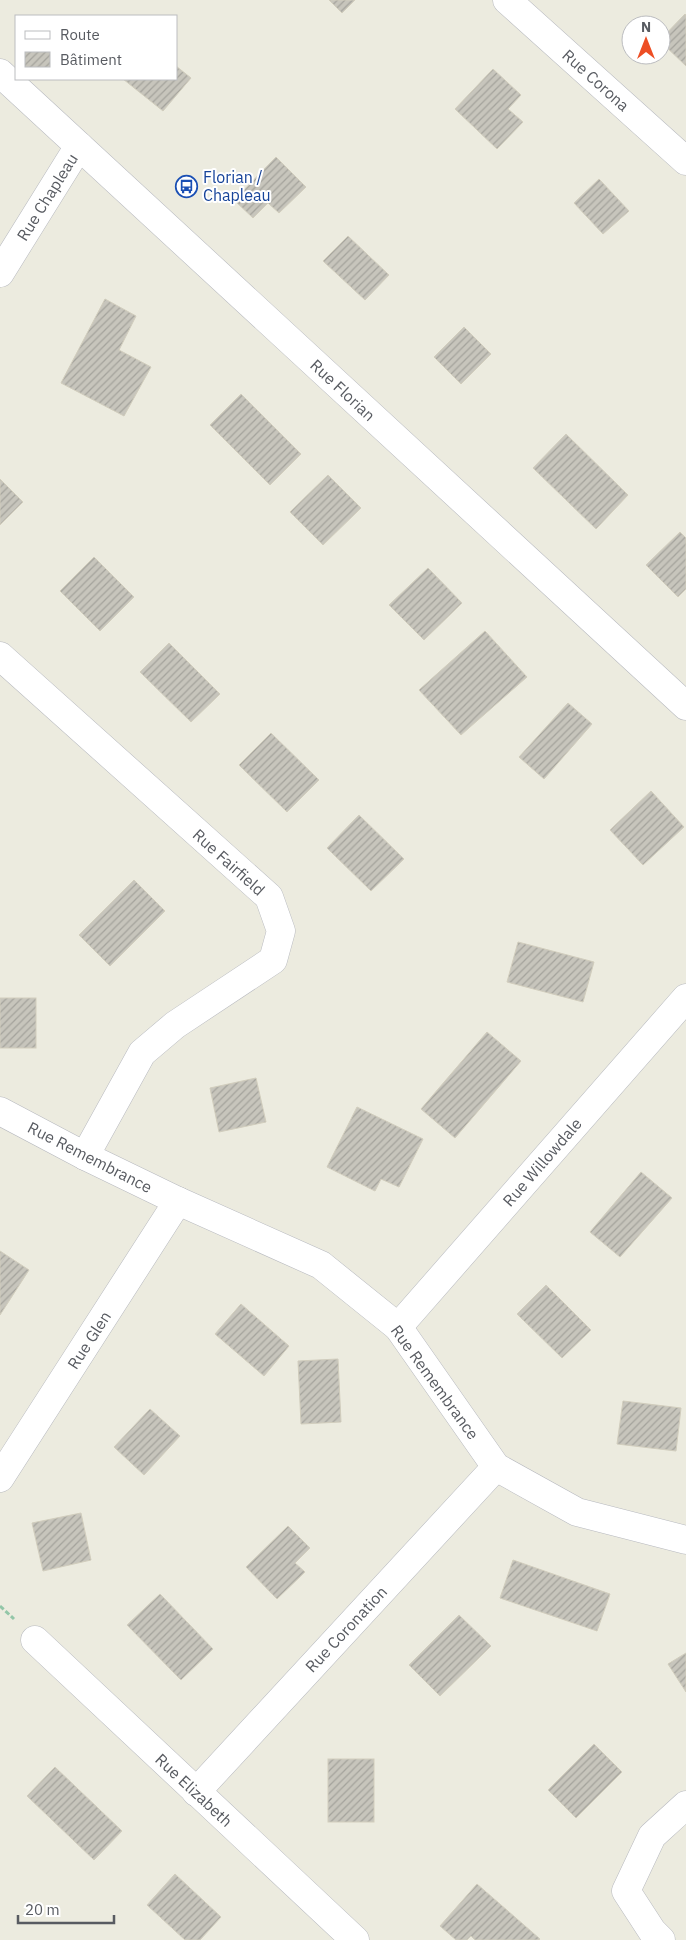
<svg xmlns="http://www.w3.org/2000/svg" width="686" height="1940" viewBox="0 0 686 1940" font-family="'IBM Plex Sans',sans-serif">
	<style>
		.building { fill: url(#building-hatch); stroke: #d1cdbd }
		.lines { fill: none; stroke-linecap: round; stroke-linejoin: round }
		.minor-casing { stroke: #b7b9bf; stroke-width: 29 }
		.path { stroke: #93c6a8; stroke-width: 3; stroke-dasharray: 5 2.5; stroke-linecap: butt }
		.minor { stroke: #fff; stroke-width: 28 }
		.labels { text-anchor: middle; stroke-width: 4; stroke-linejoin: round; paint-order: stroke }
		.street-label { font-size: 16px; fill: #585b61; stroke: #fff }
		.transit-label { font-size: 16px; fill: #164399; stroke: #fff; text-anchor: start }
	</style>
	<defs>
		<pattern id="building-hatch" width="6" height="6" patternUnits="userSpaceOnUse" patternTransform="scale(1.25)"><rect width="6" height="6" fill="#c7c5bc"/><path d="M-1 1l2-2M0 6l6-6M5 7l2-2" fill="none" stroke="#a4a39c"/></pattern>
	</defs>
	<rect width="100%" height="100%" fill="#ecebdf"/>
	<g class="building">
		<polygon points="329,0 355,0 342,13"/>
		<polygon points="685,14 686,15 686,66 661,42 661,39"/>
		<polygon points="176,66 191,78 163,111 123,79 176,79"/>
		<polygon points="493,69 521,95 508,109 523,122 497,149 455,109"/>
		<polygon points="276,157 306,187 279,213 268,203 253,218 234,200"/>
		<polygon points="599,179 629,211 603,234 574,203"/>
		<polygon points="348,236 389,275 365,300 323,261"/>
		<polygon points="105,299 136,316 119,350 151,367 124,416 61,383"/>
		<polygon points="464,327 491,354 461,384 434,357"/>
		<polygon points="241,394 301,454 270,485 210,425"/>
		<polygon points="566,434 628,495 596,529 533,468"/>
		<polygon points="328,475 361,508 323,545 290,512"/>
		<polygon points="0,479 23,502 0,525"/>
		<polygon points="680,532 686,538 686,589 678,597 646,565"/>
		<polygon points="94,557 134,597 100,631 60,591"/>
		<polygon points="428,568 462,603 424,640 389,605"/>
		<polygon points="485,631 527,677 461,735 419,690"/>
		<polygon points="169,643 220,694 191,722 140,672"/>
		<polygon points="568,703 592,724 544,779 519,757"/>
		<polygon points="271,733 319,780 287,812 239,765"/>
		<polygon points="651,791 684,827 643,865 610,830"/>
		<polygon points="359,815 404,859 371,891 327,848"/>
		<polygon points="134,880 165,911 110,966 79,935"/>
		<polygon points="518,942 594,962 583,1002 507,982"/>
		<rect x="0" y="998" width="36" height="50"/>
		<polygon points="487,1032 521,1061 455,1138 421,1109"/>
		<polygon points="256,1078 266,1122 219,1132 210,1088"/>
		<polygon points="357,1107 423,1139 399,1187 381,1179 375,1191 327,1167"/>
		<polygon points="641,1172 672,1198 620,1257 590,1232"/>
		<polygon points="0,1251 29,1270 0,1315"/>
		<polygon points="546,1285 591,1330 562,1358 517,1314"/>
		<polygon points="241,1304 289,1346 264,1376 215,1334"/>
		<polygon points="338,1359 341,1422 301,1424 298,1361"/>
		<polygon points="623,1401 681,1408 676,1451 617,1444"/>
		<polygon points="150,1409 180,1436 144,1475 114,1447"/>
		<polygon points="81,1513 91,1560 43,1571 32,1523"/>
		<polygon points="288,1526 310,1548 295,1563 305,1572 277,1599 246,1567"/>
		<polygon points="513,1560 610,1594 597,1631 500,1598"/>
		<polygon points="160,1594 213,1649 181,1680 127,1625"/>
		<polygon points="459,1615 491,1646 440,1696 409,1665"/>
		<polygon points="686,1653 686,1692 668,1664"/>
		<polygon points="594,1744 622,1772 576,1818 548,1790"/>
		<rect x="328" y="1759" width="46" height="63"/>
		<polygon points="55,1767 122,1831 94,1860 27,1796"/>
		<polygon points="175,1874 221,1917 200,1940 185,1940 147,1905"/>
		<polygon points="477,1884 540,1939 539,1940 475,1940 471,1936 467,1940 456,1940 440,1926"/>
	</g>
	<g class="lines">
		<defs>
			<g id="minor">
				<polyline points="507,0 686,161"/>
				<polyline points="0,73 686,706"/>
				<polyline points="0,273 79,146"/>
				<polyline points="0,656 269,897 281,931 273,960 175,1025 142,1053 85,1156"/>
				<polyline points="0,1111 85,1156 178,1201 321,1265 398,1327 496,1467 577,1512 686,1540"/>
				<polyline points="398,1327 686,998"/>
				<polyline points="0,1478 178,1201"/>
				<polyline points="35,1640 355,1940"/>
				<polyline points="196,1792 496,1467"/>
				<polyline points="661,1940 652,1931 626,1891 652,1836 686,1805"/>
			</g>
		</defs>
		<use href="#minor" class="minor-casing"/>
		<polyline class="path" points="0,1606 14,1619"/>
		<use href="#minor" class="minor"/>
	</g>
	<defs>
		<symbol id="bus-ring" viewBox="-11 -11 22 22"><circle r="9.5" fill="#fff" stroke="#1a4fb4" stroke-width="1.5"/><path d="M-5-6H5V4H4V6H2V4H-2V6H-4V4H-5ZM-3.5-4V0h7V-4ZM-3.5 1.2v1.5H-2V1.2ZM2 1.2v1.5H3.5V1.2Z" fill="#1a4fb4"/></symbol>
	</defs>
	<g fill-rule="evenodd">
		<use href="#bus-ring" x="174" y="174" width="25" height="25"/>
	</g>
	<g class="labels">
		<g class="street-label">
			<text transform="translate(596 80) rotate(42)" y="6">Rue Corona</text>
			<text transform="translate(47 197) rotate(-58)" y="6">Rue Chapleau</text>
			<text transform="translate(343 390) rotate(43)" y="6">Rue Florian</text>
			<text transform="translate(229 862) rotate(42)" y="6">Rue Fairfield</text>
			<text transform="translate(90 1157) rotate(27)" y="6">Rue Remembrance</text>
			<text transform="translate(542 1162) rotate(-49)" y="6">Rue Willowdale</text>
			<text transform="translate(89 1340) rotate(-57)" y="6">Rue Glen</text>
			<text transform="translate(435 1382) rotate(54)" y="6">Rue Remembrance</text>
			<text transform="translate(346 1629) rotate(-47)" y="6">Rue Coronation</text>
			<text transform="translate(194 1790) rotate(43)" y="6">Rue Elizabeth</text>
		</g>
		<g class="transit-label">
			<text x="203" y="183">Florian /<tspan x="203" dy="18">Chapleau</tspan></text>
		</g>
	</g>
	<rect x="15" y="15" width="162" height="65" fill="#ffffff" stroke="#bcbdc0"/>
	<rect x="25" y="31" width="25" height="8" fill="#ffffff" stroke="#bcbdc0"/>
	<text x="60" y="40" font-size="15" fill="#585b61">Route</text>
	<rect x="25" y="52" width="25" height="15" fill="url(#building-hatch)" stroke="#bcbdc0"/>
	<text x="60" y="65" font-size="15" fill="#585b61">Bâtiment</text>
	<g transform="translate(646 40)"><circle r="24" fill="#ffffff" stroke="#bcbdc0"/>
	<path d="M0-4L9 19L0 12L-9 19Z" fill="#ed4e24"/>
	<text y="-8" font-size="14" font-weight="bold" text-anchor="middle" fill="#585b61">N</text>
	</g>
	<path d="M18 1915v8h96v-8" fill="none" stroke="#585b61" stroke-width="2.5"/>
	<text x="25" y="1915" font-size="15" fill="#585b61" stroke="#ffffff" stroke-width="4" paint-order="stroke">20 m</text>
</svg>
